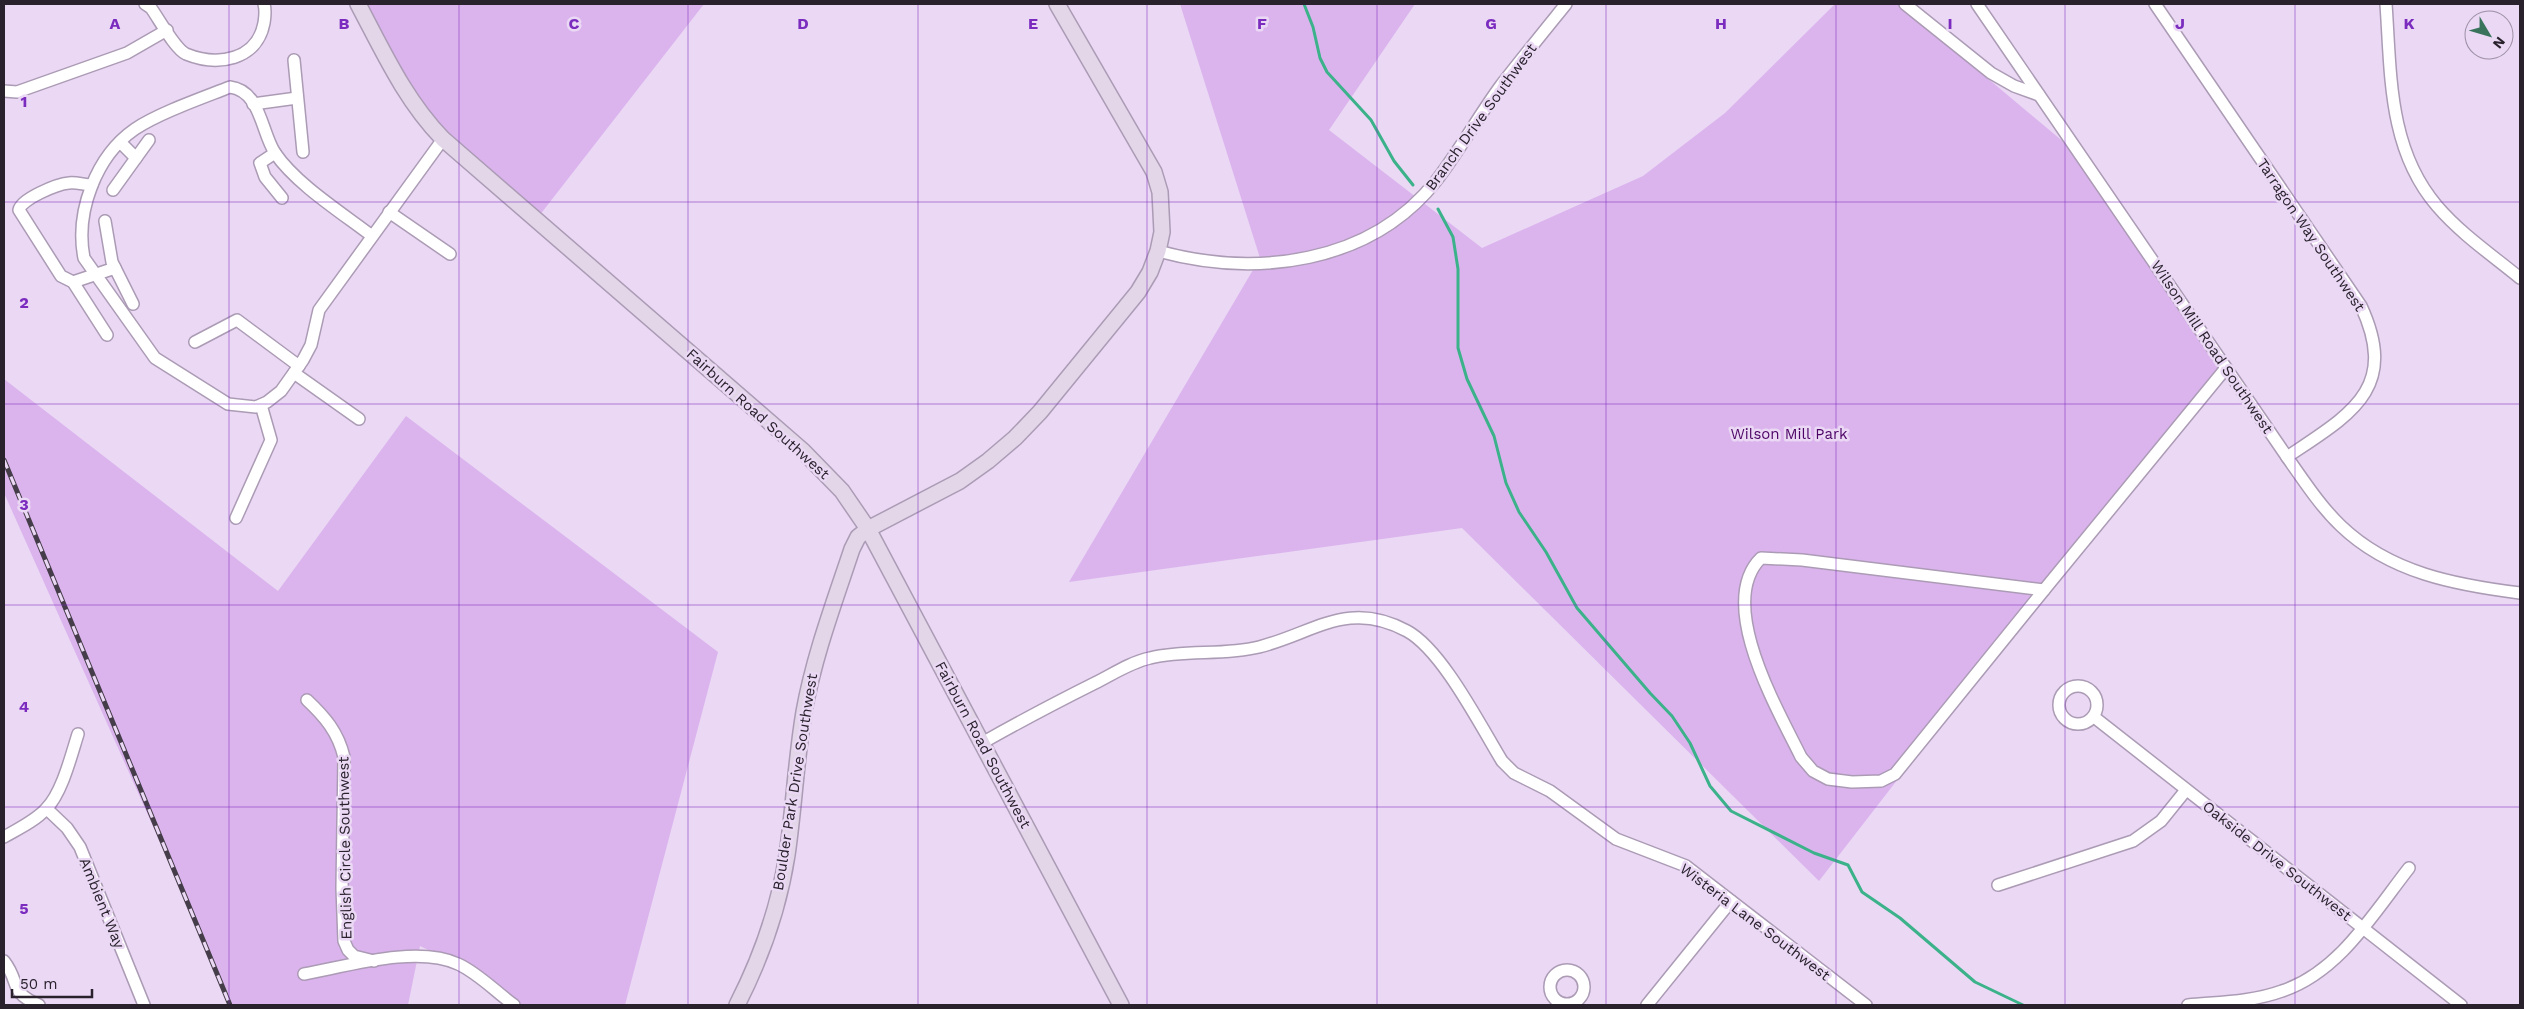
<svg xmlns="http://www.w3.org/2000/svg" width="2524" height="1009" viewBox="0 0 2524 1009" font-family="'Work Sans',sans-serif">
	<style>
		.green { fill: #dbb4ee }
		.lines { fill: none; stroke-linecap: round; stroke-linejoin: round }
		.stream { stroke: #3bb289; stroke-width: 3 }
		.street-casing { stroke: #ac9bb5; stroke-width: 14 }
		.secondary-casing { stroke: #ac9bb5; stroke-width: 18 }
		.street { stroke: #fff; stroke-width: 11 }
		.secondary { stroke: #e2d6e8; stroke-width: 15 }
		.rail-casing { stroke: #463d4a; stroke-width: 5 }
		.rail { stroke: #ead8f4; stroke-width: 3; stroke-dasharray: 9; stroke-linecap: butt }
		.grid { fill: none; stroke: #7b2cbf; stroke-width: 1; stroke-opacity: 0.55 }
		.labels { text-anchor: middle; stroke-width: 5; stroke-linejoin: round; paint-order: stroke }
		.street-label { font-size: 15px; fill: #29222d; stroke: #ead8f4 }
		.park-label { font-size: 15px; fill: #4c0365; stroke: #ead8f4 }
		.grid-label { font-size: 16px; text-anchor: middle; font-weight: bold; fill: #7b2cbf; stroke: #ead8f4; stroke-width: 5; stroke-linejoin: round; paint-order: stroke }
	</style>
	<rect width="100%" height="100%" fill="#ead8f4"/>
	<g class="green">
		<polygon points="353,4 704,4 539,216 415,111"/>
		<polygon points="1180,4 1415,4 1329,130 1482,248 1643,176 1725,113 1835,4 1899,4 2078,154 2229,371 2028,611 1819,881 1462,528 1069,582 1260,258"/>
		<polygon points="4,379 278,591 406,416 718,652 625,1005 507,1005 449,960 420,946 408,1005 233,1005 4,493"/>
	</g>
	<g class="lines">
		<g class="stream">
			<polyline points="1304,4 1313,27 1320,58 1327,72 1371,120 1394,161 1413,185"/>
			<polyline points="1438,209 1453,237 1458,269 1458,348 1467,379 1494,436 1506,483 1519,512 1546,552 1577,608 1650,693 1672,716 1690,743 1710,786 1731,811 1814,853 1848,865 1862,892 1900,918 1975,982 2023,1005"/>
		</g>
		<defs>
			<g id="street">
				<path d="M145,4L151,8C159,19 175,49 186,54C218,67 257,60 264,23C265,16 266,11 264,4"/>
				<polyline points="1905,4 1991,73 2014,86 2039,95"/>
				<path d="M1977,4L2287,457C2304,481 2320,506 2341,526C2390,573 2456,585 2520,593"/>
				<path d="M2155,4L2361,306C2400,390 2349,415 2287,457"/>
				<path d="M2386,4C2391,74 2388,149 2437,206C2461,234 2492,255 2520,278"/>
				<polyline points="294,60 303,152"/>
				<polyline points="4,91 17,92 127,53 167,30"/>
				<polyline points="253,104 297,98"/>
				<polyline points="275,153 260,163 265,177 282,198"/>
				<polyline points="136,158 149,140"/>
				<path d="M92,185C85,185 76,182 69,183C57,184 21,199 19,210L61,276L73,282L107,335"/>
				<polyline points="113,190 136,158 120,142"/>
				<polyline points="389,212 450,254"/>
				<polyline points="105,221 112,262 133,304"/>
				<path d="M372,236C342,213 296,184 275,153C261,132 261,91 230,87C202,98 159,113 135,129C96,156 75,212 84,258L155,358L228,404L256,407L267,402L281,391L303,360L311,345L319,310L443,139"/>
				<path d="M1158,251C1256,278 1370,264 1436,181C1460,150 1479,115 1502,84C1523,57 1545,30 1566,4"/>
				<polyline points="73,282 115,268"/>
				<polyline points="195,342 237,320 299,366"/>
				<polyline points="294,373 359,419"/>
				<polyline points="236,518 271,440 261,405"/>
				<path d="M1761,558L1802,560L2044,590L1895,774L1881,781L1852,782L1828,779L1813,771L1801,757C1778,710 1715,603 1761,558Z"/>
				<polyline points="2044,590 2226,368"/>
				<circle cx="2078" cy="705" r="19"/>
				<path d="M307,700C325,717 338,732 344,757L342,888L344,941L348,950L354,956L374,961"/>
				<polyline points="2094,717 2461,1005"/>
				<path d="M982,743C1019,722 1057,702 1095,683C1113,674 1131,662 1150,658C1186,649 1223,656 1259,647C1314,633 1348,599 1407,631C1442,650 1480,725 1502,761L1514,773L1550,791L1616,839L1686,866L1866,1005"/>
				<polyline points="47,809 67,828 80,847 144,1005"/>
				<path d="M4,837C18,829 35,821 46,809C62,793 71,756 78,734"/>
				<polyline points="1998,885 2133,841 2161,821 2186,790"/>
				<path d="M4,961C21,983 8,992 39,1005"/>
				<circle cx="1567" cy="987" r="17"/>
				<path d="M304,974C348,966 417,945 458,964C478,973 496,992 514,1005"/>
				<polyline points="1647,1005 1731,901"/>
				<path d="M2188,1005C2219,1002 2252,1002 2282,991C2339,972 2373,914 2409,868"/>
			</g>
			<g id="secondary">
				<path d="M358,4C383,51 405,100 443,139L803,451L842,491L868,529L1121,1005"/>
				<path d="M737,1005C761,958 779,907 787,855C794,808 796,759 804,712C814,656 834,603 852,549L858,537L868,529L960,481L988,461L1015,438L1040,412L1138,292L1150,272L1158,251L1162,232L1160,192L1154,172L1057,4"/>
			</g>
		</defs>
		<use href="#street" class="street-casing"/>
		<use href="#secondary" class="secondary-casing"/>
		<use href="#street" class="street"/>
		<use href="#secondary" class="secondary"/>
		<defs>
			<polyline id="rail" points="4,460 230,1005"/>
		</defs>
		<use href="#rail" class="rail-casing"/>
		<use href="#rail" class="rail"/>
	</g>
	<path class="grid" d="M229,4V1005M459,4V1005M688,4V1005M918,4V1005M1147,4V1005M1377,4V1005M1606,4V1005M1836,4V1005M2065,4V1005M2295,4V1005M4,202H2520M4,404H2520M4,605H2520M4,807H2520"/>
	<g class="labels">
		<g class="street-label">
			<text transform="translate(1481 117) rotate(-54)" y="5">Branch Drive Southwest</text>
			<text transform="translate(2311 235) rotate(56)" y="5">Tarragon Way Southwest</text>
			<text transform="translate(2212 347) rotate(56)" y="5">Wilson Mill Road Southwest</text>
			<text transform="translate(758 414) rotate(42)" y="5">Fairburn Road Southwest</text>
			<text transform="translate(983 745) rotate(62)" y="5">Fairburn Road Southwest</text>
			<text transform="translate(795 782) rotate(-81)" y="5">Boulder Park Drive Southwest</text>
			<text transform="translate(345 848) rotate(-91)" y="5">English Circle Southwest</text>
			<text transform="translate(2277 861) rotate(38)" y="5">Oakside Drive Southwest</text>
			<text transform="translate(102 903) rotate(68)" y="5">Ambient Way</text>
			<text transform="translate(1755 922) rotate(37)" y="5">Wisteria Lane Southwest</text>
		</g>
		<g class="park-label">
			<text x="1789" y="439">Wilson Mill Park</text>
		</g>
	</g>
	<g class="grid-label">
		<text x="115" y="29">A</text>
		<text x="344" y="29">B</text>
		<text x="574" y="29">C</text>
		<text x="803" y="29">D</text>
		<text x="1033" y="29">E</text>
		<text x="1262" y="29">F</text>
		<text x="1491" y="29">G</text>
		<text x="1721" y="29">H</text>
		<text x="1950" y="29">I</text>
		<text x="2180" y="29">J</text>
		<text x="2409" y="29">K</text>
		<text x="24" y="107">1</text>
		<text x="24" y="308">2</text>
		<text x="24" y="510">3</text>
		<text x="24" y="712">4</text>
		<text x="24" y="914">5</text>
	</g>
	<rect width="2524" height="1009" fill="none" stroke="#29222d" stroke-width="10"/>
	<g transform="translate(2489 35) rotate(128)"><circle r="24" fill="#ead8f4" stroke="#9d8fa4"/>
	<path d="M0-4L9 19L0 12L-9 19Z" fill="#39735c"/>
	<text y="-8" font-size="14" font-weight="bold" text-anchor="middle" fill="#29222d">N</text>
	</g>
	<path d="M12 989v8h80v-8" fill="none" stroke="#29222d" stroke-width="2.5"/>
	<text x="20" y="989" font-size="15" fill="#29222d" stroke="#ead8f4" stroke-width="4" paint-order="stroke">50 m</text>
</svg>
